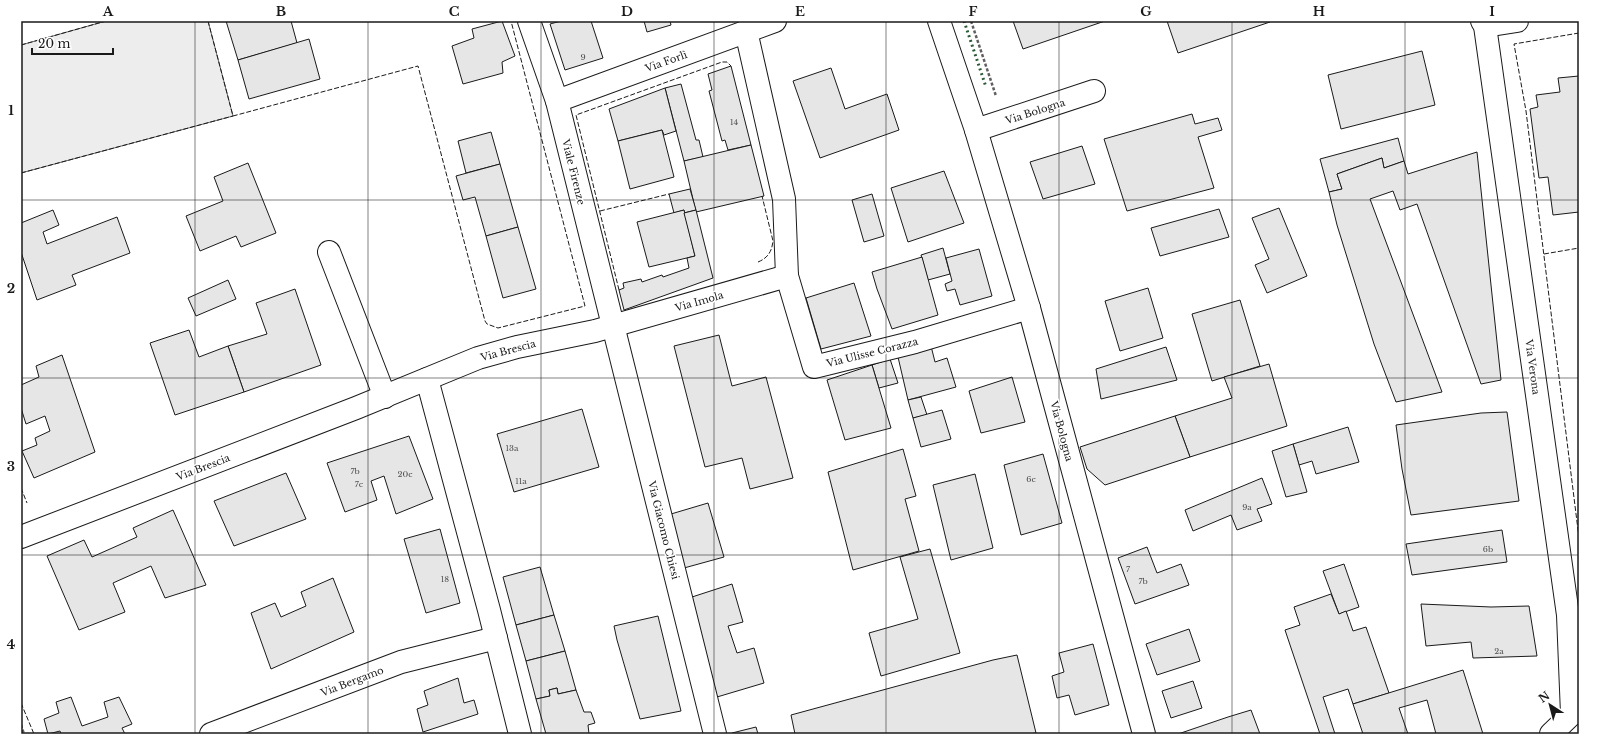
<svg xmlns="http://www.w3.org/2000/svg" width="1600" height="755" viewBox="0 0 1600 755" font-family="'Libre Baskerville',serif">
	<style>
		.green { fill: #ededed; stroke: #6a6a6a }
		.building { fill: #e6e6e6; stroke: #1a1a1a }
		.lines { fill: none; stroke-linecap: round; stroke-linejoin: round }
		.minor-casing { stroke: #1a1a1a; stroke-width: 24 }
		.path { stroke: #5f5f5f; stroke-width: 2.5; stroke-dasharray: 3 2; stroke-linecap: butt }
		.minor { stroke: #fff; stroke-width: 22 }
		.hedge { stroke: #2b5a34; stroke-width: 3; stroke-dasharray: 2 3; stroke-linecap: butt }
		.fence { stroke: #1a1a1a; stroke-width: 1; stroke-dasharray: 5 2; stroke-linecap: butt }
		.grid { fill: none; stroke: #1a1a1a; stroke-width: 1; stroke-opacity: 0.55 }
		.labels { text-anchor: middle; stroke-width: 3; stroke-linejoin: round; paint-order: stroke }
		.number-label { font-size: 8px; fill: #4d4d4d }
		.street-label { font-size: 10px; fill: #1a1a1a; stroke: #fff }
		.neatline { fill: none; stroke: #1a1a1a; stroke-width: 1.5 }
		.grid-label { font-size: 13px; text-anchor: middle; font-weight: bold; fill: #1a1a1a }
	</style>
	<rect width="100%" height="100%" fill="#fff"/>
	<polygon class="green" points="106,21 208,21 233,116 21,173 21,45"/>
	<g class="building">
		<polygon points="226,21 291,21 297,43 238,60"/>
		<polygon points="502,21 515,56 502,62 503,73 463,84 452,46 474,38 472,29"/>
		<polygon points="561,21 591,21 603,58 565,70 550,24"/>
		<polygon points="644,21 670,21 671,25 647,32"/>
		<polygon points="1013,21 1105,21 1023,49"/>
		<polygon points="1167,21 1270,21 1270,22 1178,53"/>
		<polygon points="309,39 320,79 249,99 238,60"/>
		<polygon points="1422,51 1435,105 1341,129 1328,75"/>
		<polygon points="731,66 751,145 728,150 725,140 722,141 709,91 712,90 708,74"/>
		<polygon points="831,68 845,109 887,94 899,130 820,158 793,81"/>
		<polygon points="1579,76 1579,212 1553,215 1548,177 1539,178 1530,109 1538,107 1536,95 1560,92 1558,78"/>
		<polygon points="681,84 696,140 699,140 703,157 684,161 665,88"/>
		<polygon points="665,88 676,131 664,135 662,130 618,141 609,109"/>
		<polygon points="1192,114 1195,124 1218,118 1222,130 1198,137 1214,188 1127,211 1104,139"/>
		<polygon points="662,130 674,177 630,189 618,141"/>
		<polygon points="491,132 500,164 466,173 458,141"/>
		<polygon points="1398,138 1404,161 1384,168 1382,158 1337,174 1342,189 1329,192 1320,159"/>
		<polygon points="751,145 764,196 696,212 684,161"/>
		<polygon points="1082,146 1095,184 1043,199 1030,162"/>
		<polygon points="1477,152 1501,380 1481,384 1417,204 1400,210 1393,191 1370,199 1442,392 1396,402 1374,344 1337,225 1329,192 1342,189 1337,174 1382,158 1384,168 1404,161 1408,174"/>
		<polygon points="248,163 276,233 241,247 236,236 200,251 186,216 223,201 214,177"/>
		<polygon points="500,164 518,227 486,236 475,197 463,200 456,176"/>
		<polygon points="944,171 964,223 908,242 891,188"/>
		<polygon points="690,189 696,210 684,213 684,210 674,213 669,194"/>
		<polygon points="872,194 884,236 864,242 852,200"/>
		<polygon points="1279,208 1307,276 1267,293 1255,265 1269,259 1252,218"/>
		<polygon points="1219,209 1229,237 1160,256 1151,228"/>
		<polygon points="53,210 59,225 43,232 47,244 117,217 130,253 72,275 76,285 37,300 21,252 21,223"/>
		<polygon points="684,210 695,256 649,267 637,222"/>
		<polygon points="696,210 713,278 624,310 619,290 624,288 623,283 641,279 642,282 662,275 663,277 689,268 687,258 695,256 684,213"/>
		<polygon points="518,227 536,289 503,298 486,236"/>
		<polygon points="943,248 950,274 928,280 921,255"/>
		<polygon points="979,249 992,296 960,305 955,289 947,291 945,284 952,281 946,258"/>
		<polygon points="922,257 938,315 892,329 877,289 872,272"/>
		<polygon points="228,280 236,299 196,316 188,298"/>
		<polygon points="854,283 871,336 821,349 806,298"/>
		<polygon points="1148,288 1163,338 1120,351 1105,301"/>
		<polygon points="295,289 321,365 244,392 228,346 267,334 256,303"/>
		<polygon points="1240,300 1260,366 1212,381 1192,314"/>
		<polygon points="189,330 199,357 228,346 244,392 175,415 150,343"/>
		<polygon points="719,335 732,386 766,377 793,478 750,489 742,458 705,467 674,346"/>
		<polygon points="931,346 935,362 947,358 956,387 908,400 898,357"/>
		<polygon points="1166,347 1177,380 1101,399 1096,369"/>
		<polygon points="62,355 95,452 34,478 22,451 37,445 35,438 50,431 45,416 26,424 21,408 21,385 39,377 36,366"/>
		<polygon points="890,359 898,383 879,388 872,365"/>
		<polygon points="1269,364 1287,426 1190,457 1175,416 1232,398 1224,377"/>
		<polygon points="872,365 891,428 845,440 827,380"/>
		<polygon points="1012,377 1025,422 981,433 969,391"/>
		<polygon points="921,397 927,415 913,418 908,400"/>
		<polygon points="582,409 599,467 514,492 497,434"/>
		<polygon points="942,410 951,439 921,447 913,418"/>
		<polygon points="1507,412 1519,501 1411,515 1402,469 1396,425 1481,413"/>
		<polygon points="1175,416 1190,457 1105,485 1087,469 1080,447"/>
		<polygon points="1348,427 1359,462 1316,474 1312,461 1299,465 1293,444"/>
		<polygon points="409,436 433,499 396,514 384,476 371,481 377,500 345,512 327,463"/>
		<polygon points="1293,444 1307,492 1286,497 1272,451"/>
		<polygon points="903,449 916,496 905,499 919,551 853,570 828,472"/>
		<polygon points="1043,454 1062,523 1021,535 1004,465"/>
		<polygon points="286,473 306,519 234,546 214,501"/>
		<polygon points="975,474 993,548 951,560 933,485"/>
		<polygon points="1262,478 1272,504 1257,509 1262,521 1237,530 1231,515 1193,531 1185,510"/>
		<polygon points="708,503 724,557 684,568 671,514"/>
		<polygon points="173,510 206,585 165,598 151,566 113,583 125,612 79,630 47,556 84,540 92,557 137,537 133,528"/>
		<polygon points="440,529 460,603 426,613 404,539"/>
		<polygon points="1502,530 1507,562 1412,575 1406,544"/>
		<polygon points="1147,547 1157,573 1181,564 1189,585 1135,604 1118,558"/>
		<polygon points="930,549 960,653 881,676 869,633 918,619 900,557"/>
		<polygon points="1344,564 1359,607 1339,614 1323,571"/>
		<polygon points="540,567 554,615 516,625 503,577"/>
		<polygon points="333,578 354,632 271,669 251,613 275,603 281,617 306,606 301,592"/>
		<polygon points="732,584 743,622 728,626 737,653 754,648 764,683 717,697 692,597"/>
		<polygon points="1331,594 1339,614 1346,611 1353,631 1366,627 1389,693 1353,704 1348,689 1323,697 1335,734 1320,734 1285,630 1300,625 1294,607"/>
		<polygon points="1421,604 1491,607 1529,606 1537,656 1473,658 1471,642 1426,646"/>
		<polygon points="554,615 565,651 526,661 516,625"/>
		<polygon points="658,616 681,711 640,719 617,640 614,626"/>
		<polygon points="1189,629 1200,661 1157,675 1146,644"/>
		<polygon points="1093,644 1109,705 1075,715 1069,695 1057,698 1052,676 1064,672 1059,653"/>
		<polygon points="565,651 576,690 558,694 557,688 549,690 550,696 536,699 526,661"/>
		<polygon points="1017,655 1036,733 1030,734 795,734 791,715 993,660"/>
		<polygon points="1463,670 1483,734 1436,734 1427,700 1399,708 1408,734 1363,734 1353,704"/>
		<polygon points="458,678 464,703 474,700 478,714 423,732 417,709 428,705 424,691"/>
		<polygon points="1193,681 1202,708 1171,718 1162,691"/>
		<polygon points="557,688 558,694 576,690 584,712 591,712 595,723 588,725 589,734 546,734 536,699 550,696 549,690"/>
		<polygon points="71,697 82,726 108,717 104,702 119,697 132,724 122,728 125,734 61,734 60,731 48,734 44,719 59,713 56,702"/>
		<polygon points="1251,710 1260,734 1178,734 1228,717"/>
		<polygon points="756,727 758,734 732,734 732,733"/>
	</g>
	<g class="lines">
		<defs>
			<g id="minor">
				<polyline points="529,21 557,101 715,734"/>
				<polyline points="939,21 976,130 1029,308 1144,734"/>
				<polyline points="1482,21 1485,26 1568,615 1572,714"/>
				<polyline points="1485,26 1517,21"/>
				<polyline points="746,31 784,199 787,276 814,367 915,342 1029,308"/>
				<polyline points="557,101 775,21"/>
				<polyline points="976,130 1094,91"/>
				<polyline points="329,252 385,397"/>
				<polyline points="427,379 489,610 520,734"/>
				<polyline points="21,537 356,408 478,358 517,347 595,331 787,276"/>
				<polyline points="211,734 401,662 496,638"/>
				<polyline points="1551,734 1579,707"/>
			</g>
		</defs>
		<use href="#minor" class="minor-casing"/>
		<g class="path">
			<polyline points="971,21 996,96"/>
			<polyline points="21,725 24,734"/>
		</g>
		<use href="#minor" class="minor"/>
		<polyline class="hedge" points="964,21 986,87"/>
		<g class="fence">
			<polyline points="208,21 233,116 418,66 485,321 487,324 498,328 585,306 511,21"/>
			<polyline points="1579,33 1514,44 1526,111 1579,538"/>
			<polyline points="21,45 106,21"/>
			<polyline points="21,173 233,116"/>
			<polyline points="600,211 669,194"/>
			<polyline points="1544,254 1579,248"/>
			<path d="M758,262C768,258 772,251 773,241L762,196"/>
			<polyline points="619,290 576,115 722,62 727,62 731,66"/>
			<polyline points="21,488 27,503"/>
			<polyline points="21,703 34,734"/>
		</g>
	</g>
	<path class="grid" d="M195,21V734M368,21V734M541,21V734M714,21V734M886,21V734M1059,21V734M1232,21V734M1405,21V734M21,200H1579M21,378H1579M21,555H1579"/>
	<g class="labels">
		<g class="number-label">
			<text x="583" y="60">9</text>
			<text x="734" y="125">14</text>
			<text x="512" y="451">13a</text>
			<text x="355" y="474">7b</text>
			<text x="405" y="477">20c</text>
			<text x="1031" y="482">6c</text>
			<text x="521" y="484">11a</text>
			<text x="359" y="487">7c</text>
			<text x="1247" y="510">9a</text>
			<text x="1488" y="552">6b</text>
			<text x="1128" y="572">7</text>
			<text x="445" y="582">18</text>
			<text x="1143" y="584">7b</text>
			<text x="1499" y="654">2a</text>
		</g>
		<g class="street-label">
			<text transform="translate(666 61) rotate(-20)" y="4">Via Forlì</text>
			<text transform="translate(1035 111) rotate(-18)" y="4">Via Bologna</text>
			<text transform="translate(574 172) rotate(76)" y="4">Viale Firenze</text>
			<text transform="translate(699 301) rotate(-16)" y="4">Via Imola</text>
			<text transform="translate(508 350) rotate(-15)" y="4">Via Brescia</text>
			<text transform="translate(872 352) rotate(-14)" y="4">Via Ulisse Corazza</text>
			<text transform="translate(1533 367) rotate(82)" y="4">Via Verona</text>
			<text transform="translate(1062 431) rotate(75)" y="4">Via Bologna</text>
			<text transform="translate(203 467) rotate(-21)" y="4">Via Brescia</text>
			<text transform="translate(664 530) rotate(76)" y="4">Via Giacomo Chiesi</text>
			<text transform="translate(352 681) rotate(-21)" y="4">Via Bergamo</text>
		</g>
	</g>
	<rect width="1600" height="755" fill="none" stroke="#ffffff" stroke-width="44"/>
	<g transform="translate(1550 705) rotate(324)" stroke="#ffffff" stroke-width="3" paint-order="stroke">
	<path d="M0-3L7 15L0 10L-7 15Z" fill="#1a1a1a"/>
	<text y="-6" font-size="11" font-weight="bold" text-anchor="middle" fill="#1a1a1a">N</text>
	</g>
	<path d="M32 48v6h81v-6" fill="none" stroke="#1a1a1a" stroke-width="2"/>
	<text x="38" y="48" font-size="12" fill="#1a1a1a" stroke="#ffffff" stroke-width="3" paint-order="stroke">20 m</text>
	<rect x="22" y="22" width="1556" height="711" class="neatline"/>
	<g class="grid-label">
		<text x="108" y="16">A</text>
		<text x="281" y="16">B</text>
		<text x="454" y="16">C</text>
		<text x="627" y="16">D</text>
		<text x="800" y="16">E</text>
		<text x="973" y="16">F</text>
		<text x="1146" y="16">G</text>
		<text x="1319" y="16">H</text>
		<text x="1492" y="16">I</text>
		<text x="11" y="115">1</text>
		<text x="11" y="293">2</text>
		<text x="11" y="471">3</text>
		<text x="11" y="649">4</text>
	</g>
</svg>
